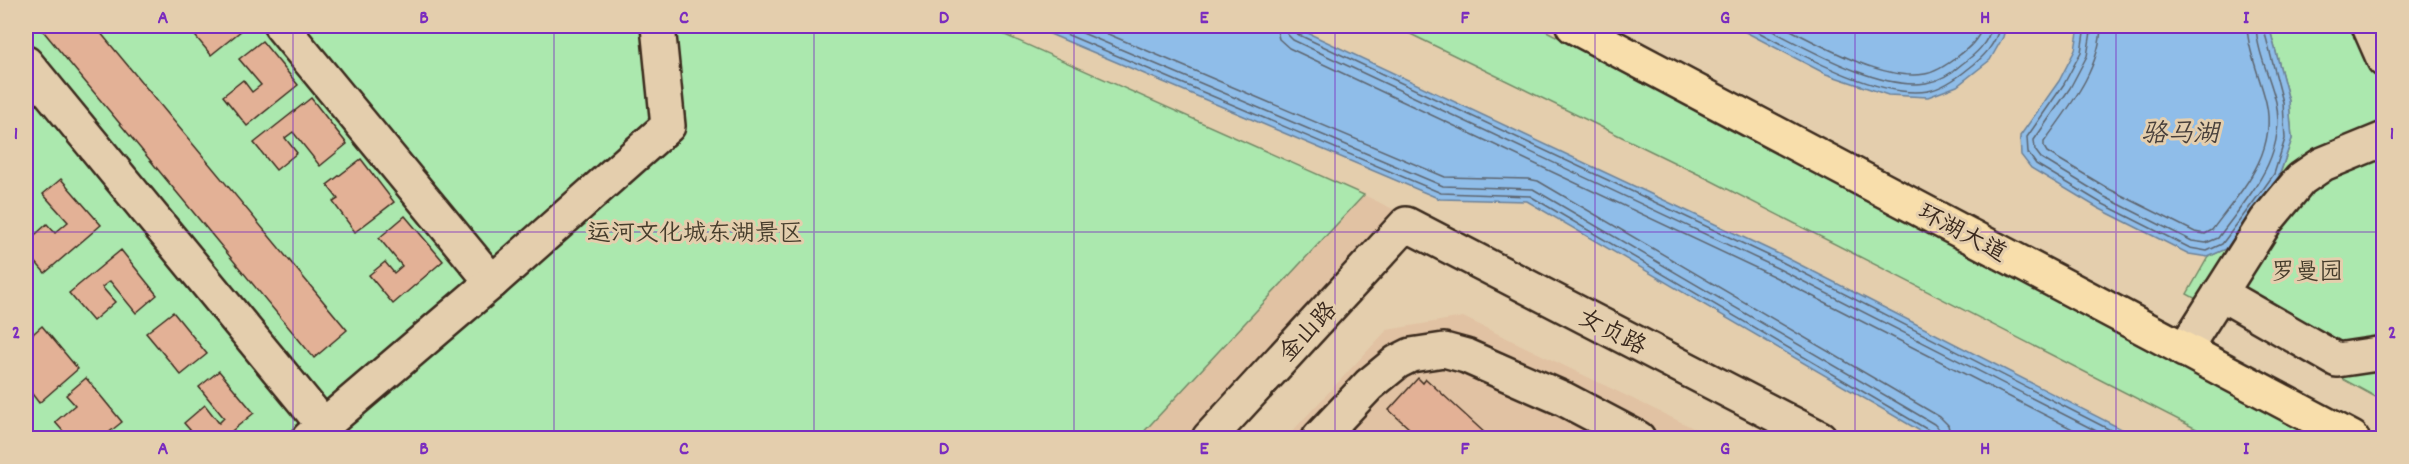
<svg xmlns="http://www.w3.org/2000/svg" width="2409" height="464" viewBox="0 0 2409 464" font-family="Dekko,'LXGW WenKai TC',sans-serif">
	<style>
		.built { fill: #e1c2a3 }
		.green { fill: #abe8ae; stroke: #738966; stroke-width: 1.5 }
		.water { fill: #8fbde9; stroke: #6d8298; stroke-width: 1.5 }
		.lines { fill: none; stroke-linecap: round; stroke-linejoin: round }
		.shore { stroke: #5d656f; stroke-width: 1.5 }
		.building { fill: #e3b196; stroke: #3b2a1e; stroke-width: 1.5 }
		.minor-casing { stroke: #3b2a1e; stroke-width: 38 }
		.major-casing { stroke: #3b2a1e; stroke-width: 38 }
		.minor { stroke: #e4cead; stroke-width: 33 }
		.major { stroke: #f8deab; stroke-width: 33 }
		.grid { fill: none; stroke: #7b2cbf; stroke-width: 1.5; stroke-opacity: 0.55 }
		.labels { text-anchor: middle; stroke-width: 6; stroke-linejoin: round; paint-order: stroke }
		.park-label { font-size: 24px; fill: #463d2c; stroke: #e4cead }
		.street-label { font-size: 24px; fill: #3b2a1e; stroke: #e4cead }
		.water-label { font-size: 26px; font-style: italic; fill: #48403c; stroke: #e4cead }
		.neatline { fill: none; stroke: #7b2cbf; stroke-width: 2 }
		.grid-label { font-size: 20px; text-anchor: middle; font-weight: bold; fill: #7b2cbf }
	</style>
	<rect width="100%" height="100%" fill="#e4cead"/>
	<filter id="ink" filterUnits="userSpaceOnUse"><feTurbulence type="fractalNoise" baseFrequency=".0167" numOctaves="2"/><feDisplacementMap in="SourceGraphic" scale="12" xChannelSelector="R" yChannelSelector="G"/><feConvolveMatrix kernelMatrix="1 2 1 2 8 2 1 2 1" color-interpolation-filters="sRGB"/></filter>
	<g filter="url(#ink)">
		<g class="built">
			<polygon points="1364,195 1401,213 1193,438 1138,438"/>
			<polygon points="1463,317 1714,438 1286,438 1387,330"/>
		</g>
		<g class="green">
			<polygon points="26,26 985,26 1364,195 1138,438 26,438"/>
			<polygon points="1394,26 1537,26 2322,438 2214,438 1702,176"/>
			<polygon points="2269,26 2383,26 2383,401 2187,294 2208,257 2226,249 2279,177 2292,139 2289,101"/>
		</g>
		<g class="water">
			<polygon points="1031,26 1293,26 1783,256 2139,438 1932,438 1527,201 1440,199"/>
			<polygon points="1734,26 2006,26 2003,37 1990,60 1957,86 1928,97 1888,95 1826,74"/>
			<polygon points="2079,26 2269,26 2289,101 2292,139 2279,176 2269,191 2226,249 2208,257 2189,254 2098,208 2031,168 2021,155 2020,136 2059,81 2075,50"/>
		</g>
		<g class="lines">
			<g class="shore">
				<polyline points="1047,26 1441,193 1530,196 1930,431 1934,438"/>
				<polyline points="1066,26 1443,186 1533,189 1934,424 1940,430 1942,438"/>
				<polyline points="1089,26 1445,177 1528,179 1538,181 1940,417 1948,425 1951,438"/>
				<polyline points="1276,26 1279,39 1289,48 1773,276 2090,438"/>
				<polyline points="1285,26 1287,34 1293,40 1777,268 2110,438"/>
				<polyline points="1293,26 1297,34 1780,261 2126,438"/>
				<path d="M1747,26C1791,49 1878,100 1928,91C1943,88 1957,78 1968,69C1984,57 1995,45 2000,26"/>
				<path d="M1763,26C1805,47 1878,91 1926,83C1939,81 1952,73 1962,64C1976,54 1988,43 1992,26"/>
				<path d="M1783,26C1818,44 1885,82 1925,74C1937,72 1948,64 1957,57C1969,48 1978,40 1983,26"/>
				<polyline points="2085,26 2081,52 2064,84 2027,137 2028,153 2036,164 2101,203 2190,248 2207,251 2222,244 2264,188 2274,174 2285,139 2283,102 2263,26"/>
				<path d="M2092,26L2087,56L2070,88L2034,140L2035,150L2041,158L2105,197L2192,241L2206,243L2218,238C2248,196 2287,158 2276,102C2270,77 2257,52 2256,26"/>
				<path d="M2101,26C2100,70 2069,107 2044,142V147L2047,152L2109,189L2195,232L2205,234L2212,230C2240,192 2278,154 2266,102C2260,77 2248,51 2247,26"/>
			</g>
		</g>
		<g class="building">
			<polygon points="39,26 95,26 347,330 314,358"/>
			<polygon points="187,26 247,26 211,55"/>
			<polygon points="262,41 298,85 247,126 223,96 243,80 252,92 261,85 239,59"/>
			<polygon points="311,98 347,144 320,166 293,132 285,138 297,153 276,170 254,143"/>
			<polygon points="361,159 394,202 355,232 333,202 338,199 327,185"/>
			<polygon points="61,179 101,225 45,273 26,251 26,243 47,224 55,233 68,222 43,194"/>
			<polygon points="405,216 443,261 393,304 369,275 385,262 394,273 402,266 379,238"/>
			<polygon points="121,250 157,295 136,313 110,281 102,287 115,302 93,321 69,293"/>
			<polygon points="173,312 207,354 181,375 146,333"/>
			<polygon points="42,326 78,369 39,403 26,386 26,358 31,353 26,346 26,340"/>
			<polygon points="219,371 254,413 223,438 197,438 184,423 205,405 219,423 224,418 199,387"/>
			<polygon points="86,378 122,422 102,438 69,438 55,422 75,405 66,395"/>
			<polygon points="1418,378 1423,383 1426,379 1486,434 1484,437 1485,438 1420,438 1389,410"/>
		</g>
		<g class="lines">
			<defs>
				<g id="minor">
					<polyline points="281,26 492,282"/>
					<polyline points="2369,26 2384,60"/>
					<polyline points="26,63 325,427"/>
					<polyline points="2220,293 2337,360 2384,353"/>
					<polyline points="2184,350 2266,221 2301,179 2323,164 2384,139"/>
					<polyline points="309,438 492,282 668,126 658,26"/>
					<polyline points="1209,438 1406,224 1820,438"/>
					<polyline points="1319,438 1369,385 1397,362 1411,355 1444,350 1466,356 1564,399 1638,438"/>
				</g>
				<polyline id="major" points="1573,26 2352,438"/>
			</defs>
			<use href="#minor" class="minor-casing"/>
			<use href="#major" class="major-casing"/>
			<use href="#minor" class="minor"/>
			<use href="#major" class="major"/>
		</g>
	</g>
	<path class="grid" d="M293,26V438M554,26V438M814,26V438M1074,26V438M1335,26V438M1595,26V438M1855,26V438M2116,26V438M26,232H2384"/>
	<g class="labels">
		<g class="park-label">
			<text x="695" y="240">运河文化城东湖景区</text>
			<text x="2307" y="279">罗曼园</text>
		</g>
		<g class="street-label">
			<text transform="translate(1963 232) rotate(28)" y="8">环湖大道</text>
			<text transform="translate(1307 331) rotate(-47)" y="8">金山路</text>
			<text transform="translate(1613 331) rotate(27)" y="8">女贞路</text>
		</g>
		<g class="water-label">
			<text x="2180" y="141">骆马湖</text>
		</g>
	</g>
	<rect width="2409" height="464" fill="none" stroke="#e4cead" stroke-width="66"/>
	<rect x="33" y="33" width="2343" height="398" class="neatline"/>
	<g class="grid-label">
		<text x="163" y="23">A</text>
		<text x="424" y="23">B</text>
		<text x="684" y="23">C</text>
		<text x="944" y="23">D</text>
		<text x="1204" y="23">E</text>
		<text x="1465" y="23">F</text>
		<text x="1725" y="23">G</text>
		<text x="1985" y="23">H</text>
		<text x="2246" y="23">I</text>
		<text x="16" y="139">1</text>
		<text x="2392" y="139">1</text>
		<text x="16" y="338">2</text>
		<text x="2392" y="338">2</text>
		<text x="163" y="454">A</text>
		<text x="424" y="454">B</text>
		<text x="684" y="454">C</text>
		<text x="944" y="454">D</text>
		<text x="1204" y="454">E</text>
		<text x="1465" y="454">F</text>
		<text x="1725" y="454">G</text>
		<text x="1985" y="454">H</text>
		<text x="2246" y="454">I</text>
	</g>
</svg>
